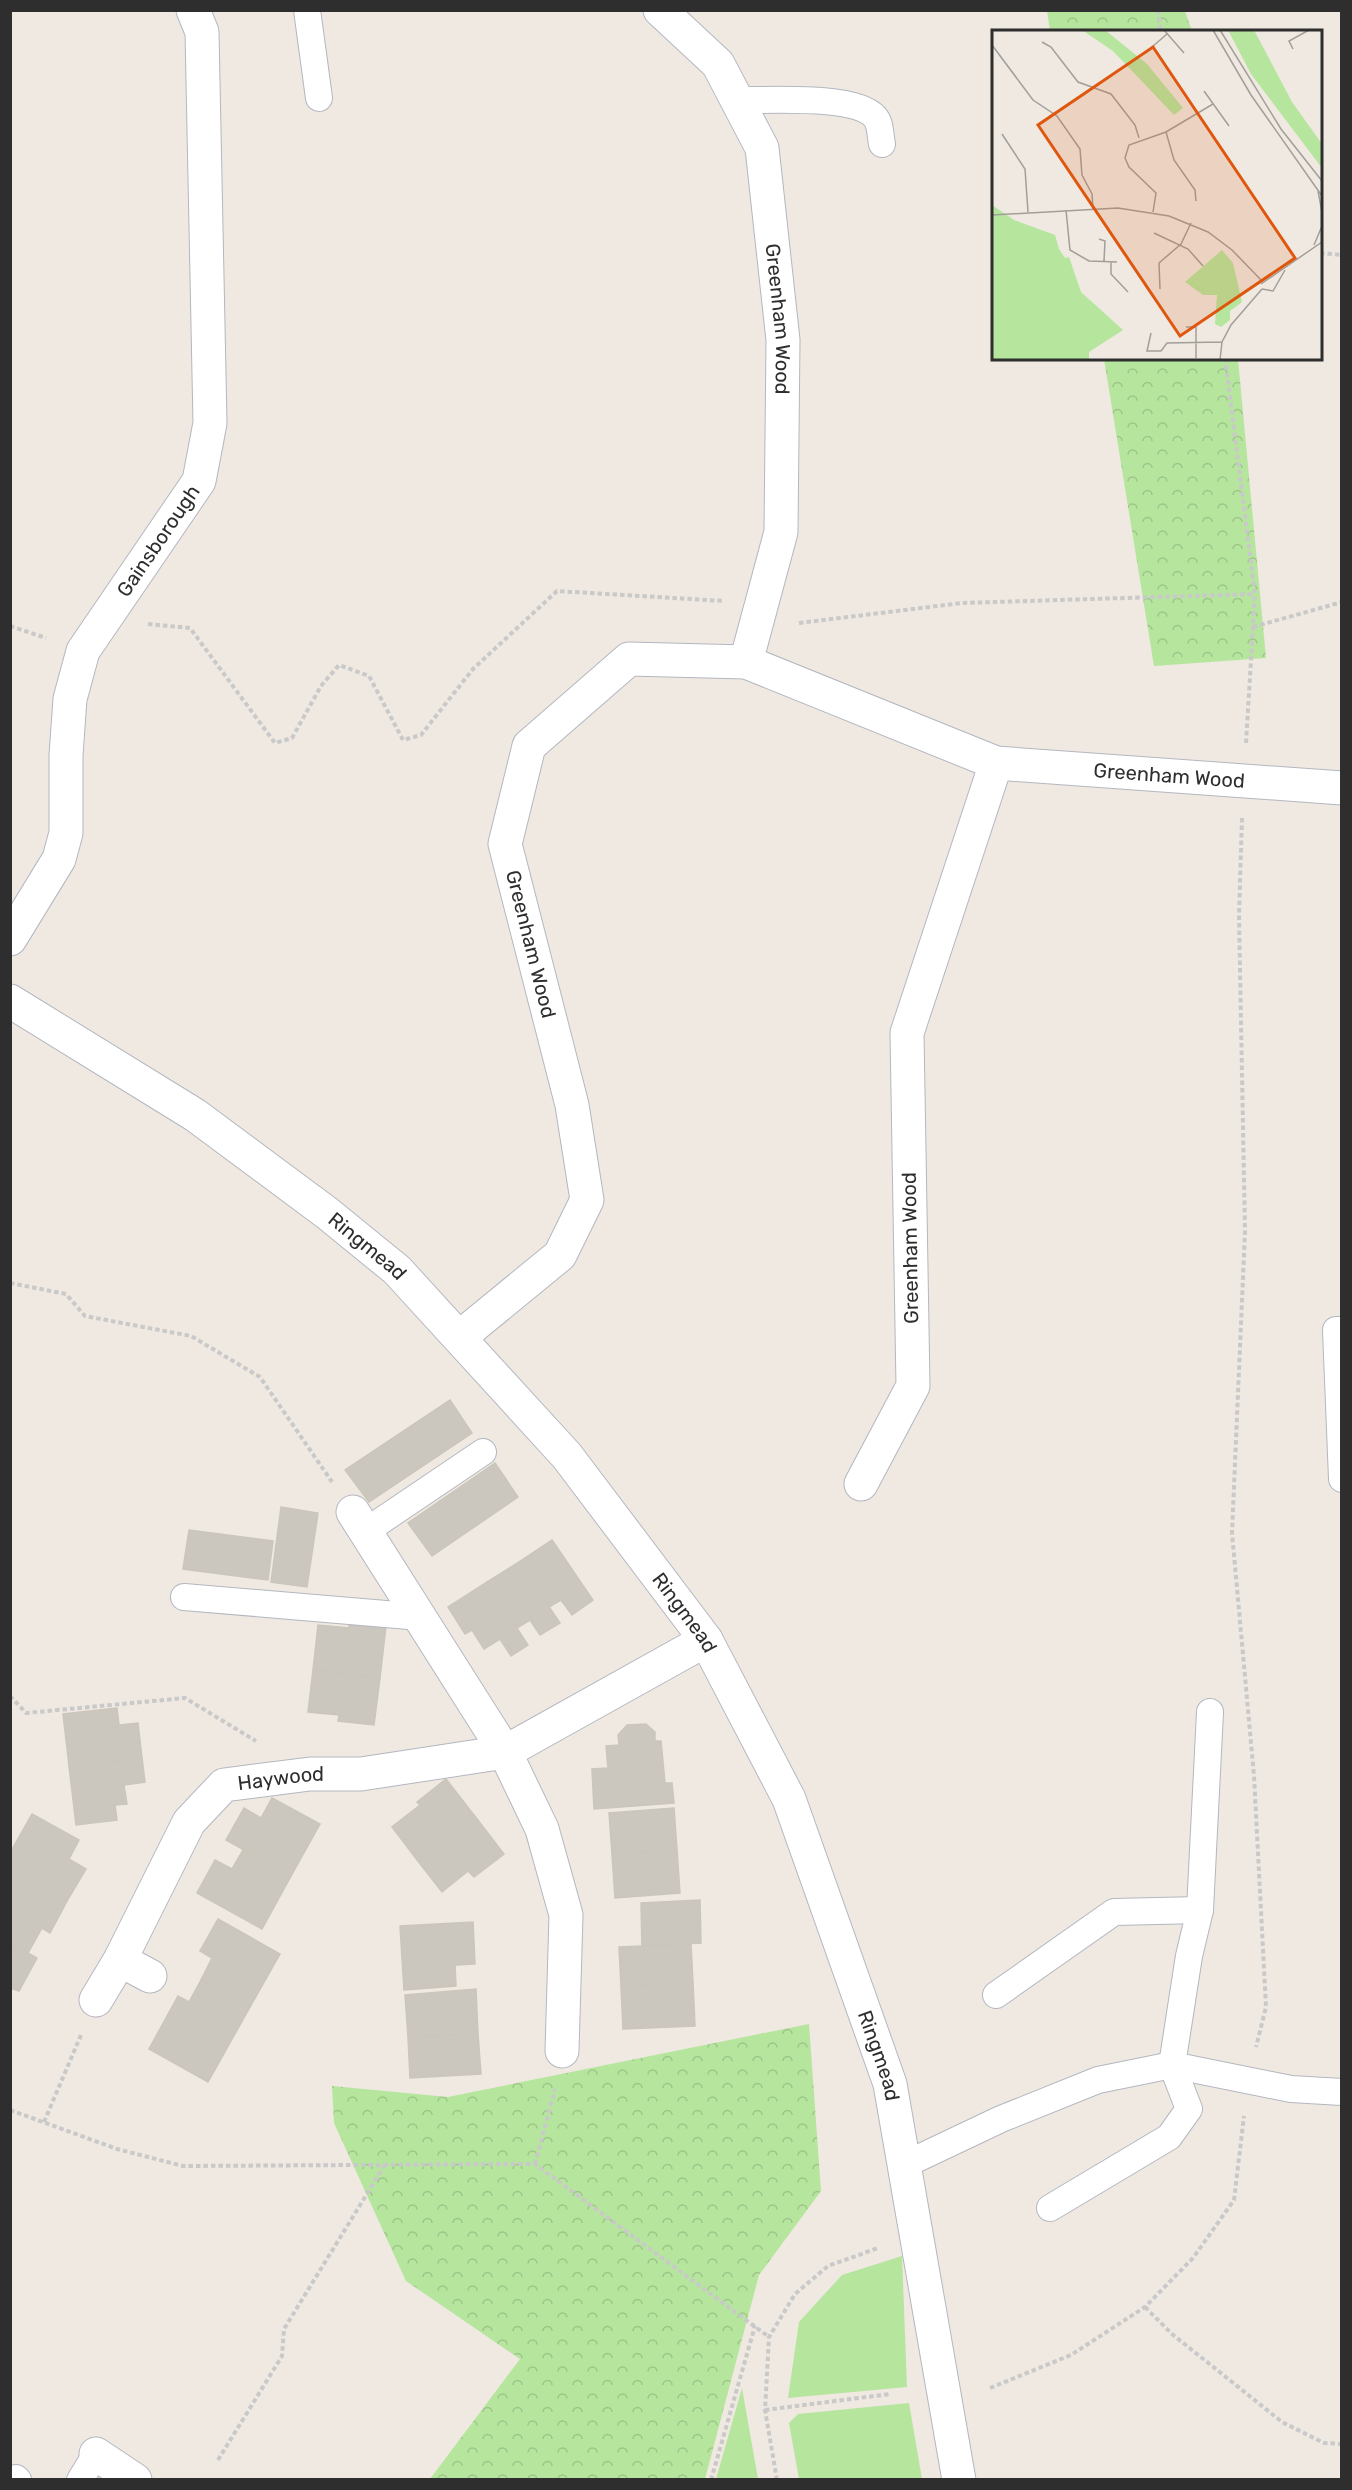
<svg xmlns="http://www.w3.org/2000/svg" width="1352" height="2490" viewBox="0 0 1352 2490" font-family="Rubik,sans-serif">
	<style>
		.grass { fill: #b6e59e }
		.forest { fill: url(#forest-crowns) }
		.building { fill: #cbc7bf; stroke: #cbc5ba; stroke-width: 1.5 }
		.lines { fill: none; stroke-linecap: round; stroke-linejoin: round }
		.service-casing { stroke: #b4b7c1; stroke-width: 28 }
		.minor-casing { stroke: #b4b7c1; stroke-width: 35 }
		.tertiary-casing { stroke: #b4b7c1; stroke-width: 35 }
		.path { stroke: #c9c9c9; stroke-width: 4; stroke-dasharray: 4.5 3; stroke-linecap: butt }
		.service { stroke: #fff; stroke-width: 26 }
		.minor { stroke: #fff; stroke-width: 33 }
		.tertiary { stroke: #fff; stroke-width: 33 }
		.labels { text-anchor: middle; stroke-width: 4.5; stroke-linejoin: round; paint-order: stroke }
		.street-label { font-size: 20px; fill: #2e2e2e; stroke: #fff }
		.inset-road { fill: none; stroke: #a29e99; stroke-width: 1.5 }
		.view { fill: #df570e; fill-opacity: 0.15; stroke: #df570e; stroke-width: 3 }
		.inset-edge { fill: none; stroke: #2e2e2e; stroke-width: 3 }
	</style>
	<defs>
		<pattern id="forest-crowns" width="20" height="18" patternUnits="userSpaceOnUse" patternTransform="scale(1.5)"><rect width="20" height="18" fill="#b6e59e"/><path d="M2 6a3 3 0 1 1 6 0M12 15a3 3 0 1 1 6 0" fill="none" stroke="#9dc588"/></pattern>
	</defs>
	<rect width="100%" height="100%" fill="#efe9e1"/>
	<g class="grass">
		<polygon points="902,2256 907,2387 788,2398 799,2322 842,2275"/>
		<polygon points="742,2388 758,2479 716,2479"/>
		<polygon points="909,2403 922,2479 799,2479 789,2423 798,2414"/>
	</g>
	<g class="forest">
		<polygon points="1047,11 1185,11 1192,31 1050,31"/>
		<polygon points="1104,359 1238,359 1266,658 1154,666"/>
		<polygon points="809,2024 821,2191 759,2275 705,2479 430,2479 520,2359 406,2281 334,2123 332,2086 448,2097"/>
	</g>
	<g class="building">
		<polygon points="450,1400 472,1433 369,1502 345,1470"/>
		<polygon points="495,1463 518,1497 432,1556 408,1523"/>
		<polygon points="281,1507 318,1513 307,1587 271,1582"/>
		<polygon points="189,1530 273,1541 268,1580 183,1569"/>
		<polygon points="552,1540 593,1600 572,1615 561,1600 549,1607 519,1562"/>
		<polygon points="519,1562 560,1623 540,1635 530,1620 517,1628 487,1582"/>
		<polygon points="487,1582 528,1645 511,1656 500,1639 484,1649 472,1630 465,1634 448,1607"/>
		<polygon points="349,1623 386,1626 380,1678 313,1670 318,1625 349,1628"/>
		<polygon points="313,1670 380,1678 374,1725 338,1721 339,1715 308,1712"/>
		<polygon points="117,1708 119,1725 138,1723 142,1758 69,1766 63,1714"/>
		<polygon points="646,1724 655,1732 655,1741 661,1741 665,1783 672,1783 674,1803 594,1809 592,1769 608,1768 606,1746 619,1745 618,1735 627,1725"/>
		<polygon points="142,1758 145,1782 124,1785 127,1804 115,1805 117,1820 76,1825 69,1766"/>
		<polygon points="446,1779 474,1815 417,1860 392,1827 420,1805 417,1802"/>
		<polygon points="272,1798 320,1824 291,1876 226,1840 244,1808 261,1818"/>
		<polygon points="674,1808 677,1850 612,1854 609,1813"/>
		<polygon points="32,1814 79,1840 69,1859 86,1869 67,1901 10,1871 10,1853"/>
		<polygon points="474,1815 504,1854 474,1877 468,1871 442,1892 417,1860"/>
		<polygon points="243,1850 291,1876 262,1929 197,1893 215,1860 232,1869"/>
		<polygon points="677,1850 680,1893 615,1898 612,1854"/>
		<polygon points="10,1871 67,1901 50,1933 42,1928 28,1953 10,1943"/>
		<polygon points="700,1900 701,1943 642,1946 641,1903"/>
		<polygon points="218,1919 280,1954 250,2007 201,1980 212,1958 200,1951"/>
		<polygon points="473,1922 475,1964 455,1965 456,1986 404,1990 400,1926"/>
		<polygon points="10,1943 37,1958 19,1991 10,1988"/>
		<polygon points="691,1944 693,1983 621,1986 619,1947"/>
		<polygon points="201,1980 250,2007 208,2082 149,2049 178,1996 189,2002"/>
		<polygon points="693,1983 695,2026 623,2029 621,1986"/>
		<polygon points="476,1989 478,2034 408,2037 405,1995"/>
		<polygon points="478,2034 481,2074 410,2078 408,2037"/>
	</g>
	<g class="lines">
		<defs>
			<g id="service">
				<polyline points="307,10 319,98"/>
				<path d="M737,100C768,101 855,94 875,117C881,124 880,135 882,144"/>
				<polyline points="1342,1330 1336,1330 1342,1479"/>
				<polyline points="366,1531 483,1452"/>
				<polyline points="184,1597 421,1617"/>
				<polyline points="996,1995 1114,1912 1200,1910"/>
				<polyline points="904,2165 1001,2119 1098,2080 1172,2065 1291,2089 1342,2092"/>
				<polyline points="1050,2208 1169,2137 1189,2109 1172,2065 1189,1956 1200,1910 1210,1712"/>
				<polyline points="16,2478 18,2480"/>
				<polyline points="80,2480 96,2454"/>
			</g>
			<g id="minor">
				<path id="s1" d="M660,10L718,64L762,148L783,340L781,532L746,662"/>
				<path id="s2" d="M10,939L59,859L66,833V755L70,699L83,651L199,481L210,423L202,32L193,10"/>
				<path id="s3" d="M460,1337L560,1255L587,1200L572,1105L505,844L529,746L629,659L746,662L996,763L1342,788"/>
				<polyline points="861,1484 913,1386 907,1033 996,763"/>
				<polyline points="353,1512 505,1752 542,1829 566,1915 562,2051"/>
				<polyline points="120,1960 150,1976"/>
				<path id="s4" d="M96,2000L120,1960L189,1822L224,1785L310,1774H361L505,1752L706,1640"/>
				<polyline points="96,2454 135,2480"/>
			</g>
			<g id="tertiary">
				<path id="s5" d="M10,1001L195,1115L327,1213L397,1270L567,1456L706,1640L789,1799L890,2084L959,2480"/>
			</g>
		</defs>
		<use href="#service" class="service-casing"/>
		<use href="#minor" class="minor-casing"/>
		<use href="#tertiary" class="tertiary-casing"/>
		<g class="path">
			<polyline points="1158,10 1161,32"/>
			<polyline points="1320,253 1342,255"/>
			<polyline points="1225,358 1255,594 1246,743"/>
			<polyline points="799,623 962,603 1255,594"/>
			<polyline points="148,624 190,628 275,743 292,738 321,686 339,665 369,676 403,740 421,735 473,669 557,591 724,601"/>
			<polyline points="10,626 46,638"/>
			<polyline points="1253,627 1342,602"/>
			<polyline points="1242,818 1239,916 1245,1231 1232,1533 1254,1776 1266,2007 1256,2047"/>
			<polyline points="10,1283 66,1294 85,1316 191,1336 260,1377 332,1482"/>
			<polyline points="10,1696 26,1713 185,1698 256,1741"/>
			<polyline points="10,2110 117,2149 183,2166 535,2164 769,2337"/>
			<polyline points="44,2122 81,2035"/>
			<polyline points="535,2164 555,2089"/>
			<polyline points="1145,2307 1172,2334 1282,2422 1324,2443 1342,2444"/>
			<polyline points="990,2388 1071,2355 1145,2307 1193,2258 1234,2200 1244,2116"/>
			<polyline points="765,2410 890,2394"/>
			<polyline points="218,2460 282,2356 284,2329 384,2166"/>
			<polyline points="711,2480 755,2326"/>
			<polyline points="777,2480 765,2410 769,2337 795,2294 828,2266 878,2248"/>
		</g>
		<use href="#service" class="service"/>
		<use href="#minor" class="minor"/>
		<use href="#tertiary" class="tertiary"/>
	</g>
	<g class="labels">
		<g class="street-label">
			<text dy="7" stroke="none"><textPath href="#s1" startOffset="346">Greenham Wood</textPath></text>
			<text dy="7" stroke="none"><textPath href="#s2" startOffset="438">Gainsborough</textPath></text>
			<text dy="7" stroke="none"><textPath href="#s3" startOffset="1350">Greenham Wood</textPath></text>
			<text transform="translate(531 944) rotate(76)" y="7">Greenham Wood</text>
			<text dy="7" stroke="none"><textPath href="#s5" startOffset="434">Ringmead</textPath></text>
			<text transform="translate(910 1248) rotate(-91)" y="7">Greenham Wood</text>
			<text dy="7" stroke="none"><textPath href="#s5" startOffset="920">Ringmead</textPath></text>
			<text dy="7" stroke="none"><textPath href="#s4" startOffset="309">Haywood</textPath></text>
			<text dy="7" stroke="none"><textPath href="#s5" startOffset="1406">Ringmead</textPath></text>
		</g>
	</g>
	<g transform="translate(992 30)">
		<rect width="330" height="330" fill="#efe9e1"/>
		<path d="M90,0H113L155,34L191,78L182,85L121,21ZM236,0H262L300,72L330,114V138L259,44ZM230,220L241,233L250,272L238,281V290L229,297L223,294L225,265H211L193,252Z" fill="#b6e59e"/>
		<path d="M0,175L22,190L63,205L67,219L73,228L77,227L89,262L131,300L97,322V330H0Z" fill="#b6e59e"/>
		<path class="inset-road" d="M172,0L192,23M221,0L259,65L330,166M228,0L289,99L330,151M50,12L59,17L86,52L119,64L143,95L147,108M0,15L41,70L65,86L88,119L90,145L100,164L101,179M301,19L297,11L317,0M153,23L175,4M212,61L237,96M174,102L182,130L203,160L204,171M10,104L33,139L36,182M326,161L330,182M74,180L78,220L97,231L125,232M161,182L164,163L137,137L133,128L137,115L174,102L221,74M0,185L126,178L177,186L216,202L240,220L270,251M162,203L196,219L211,236M107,209L113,211L112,231M322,215L330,196M119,232V244L136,262M269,254L330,212M168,259L167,233L189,214L199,193M270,259L281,261L293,240M194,297H204V328M159,303L155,321H169L175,313L230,312M228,330L230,312L239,295L270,259"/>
		<path class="view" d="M161,17L303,228L188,306L46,95Z"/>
		<rect width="330" height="330" class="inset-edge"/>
	</g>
	<rect width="1352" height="2490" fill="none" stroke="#2e2e2e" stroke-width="24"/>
</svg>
